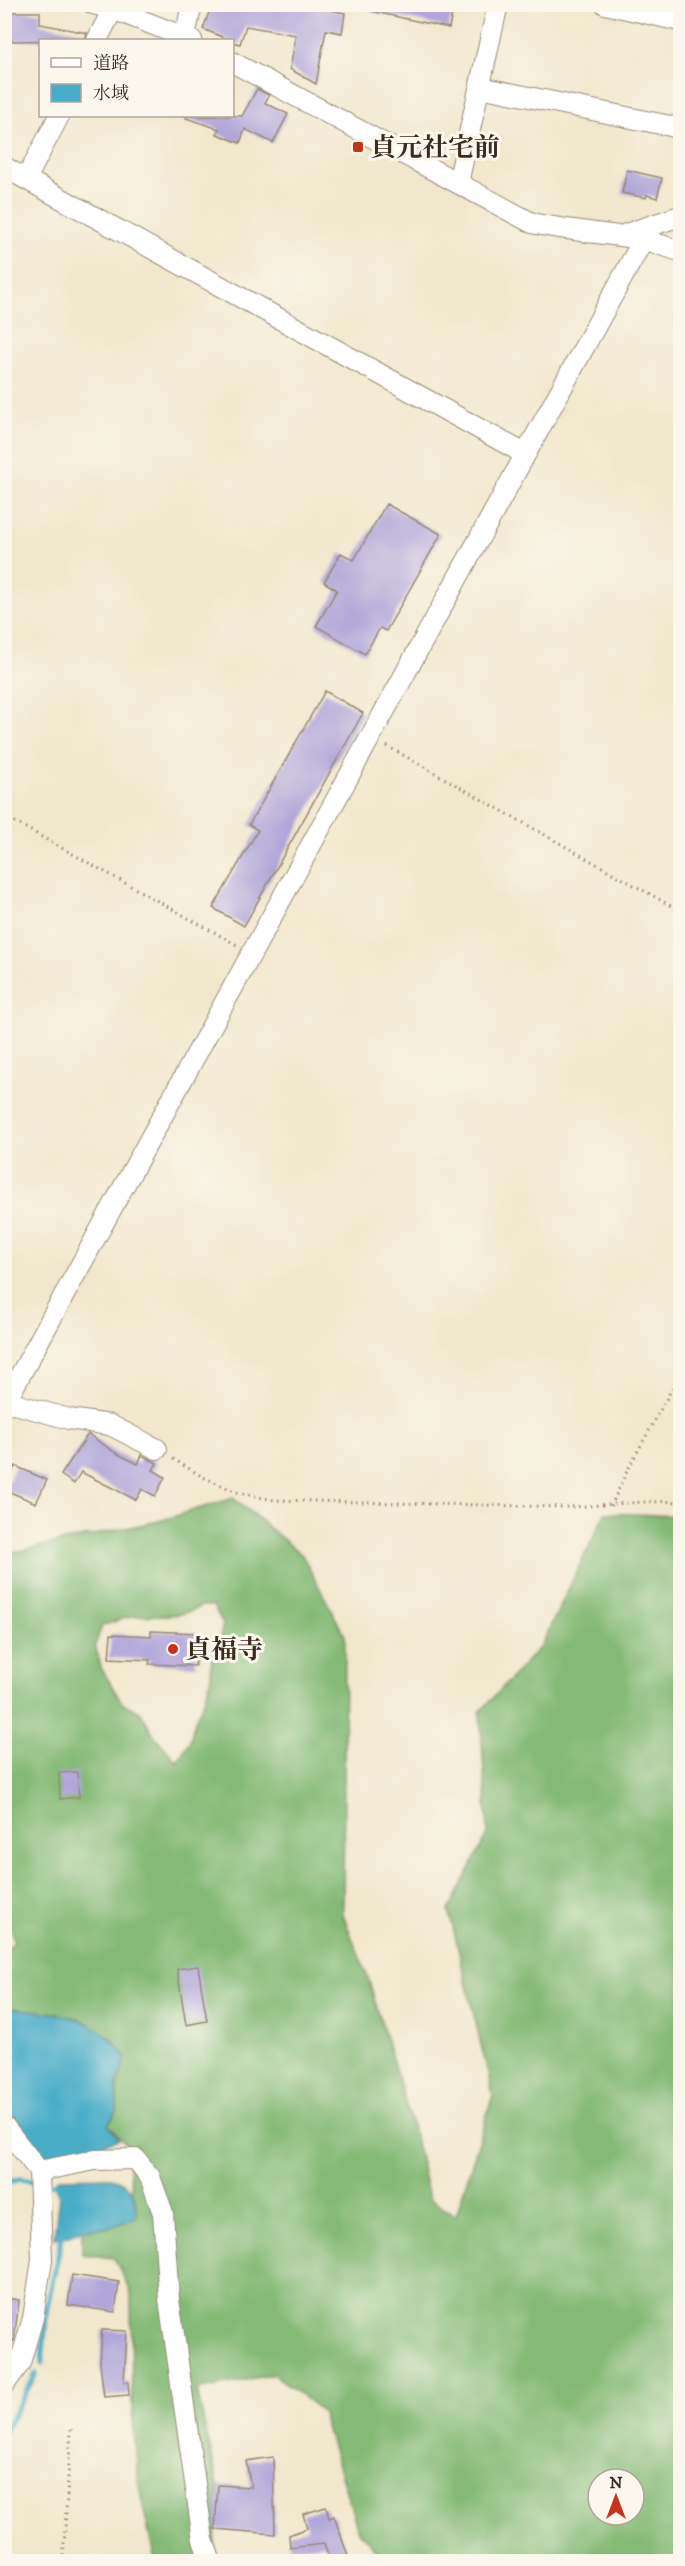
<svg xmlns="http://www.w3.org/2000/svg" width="685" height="2566" viewBox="0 0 685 2566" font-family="'IM FELL DW Pica','Noto Serif JP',serif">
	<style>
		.forest { fill: #84ba76; stroke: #60724a; stroke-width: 1.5; fill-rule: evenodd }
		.water { fill: #48adc8; stroke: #426c73; stroke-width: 1.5 }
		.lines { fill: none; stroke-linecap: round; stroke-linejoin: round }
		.stream { stroke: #48adc8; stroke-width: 5 }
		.building { fill: #b0a6d9 }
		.minor-casing { stroke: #968875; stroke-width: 22 }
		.path { stroke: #968875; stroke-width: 3; stroke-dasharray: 1.5 4.5; stroke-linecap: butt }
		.minor { stroke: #fff; stroke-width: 20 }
		.poi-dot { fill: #c8321e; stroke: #fbf7ec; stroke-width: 2 }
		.labels { text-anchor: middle; stroke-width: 6; stroke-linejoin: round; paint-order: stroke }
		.poi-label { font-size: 26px; font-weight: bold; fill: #3b2a1e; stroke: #fbf7ec; text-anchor: start }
	</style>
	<rect width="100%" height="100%" fill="#fbf7ec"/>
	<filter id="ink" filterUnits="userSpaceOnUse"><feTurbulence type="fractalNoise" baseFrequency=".0167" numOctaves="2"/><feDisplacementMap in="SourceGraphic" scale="12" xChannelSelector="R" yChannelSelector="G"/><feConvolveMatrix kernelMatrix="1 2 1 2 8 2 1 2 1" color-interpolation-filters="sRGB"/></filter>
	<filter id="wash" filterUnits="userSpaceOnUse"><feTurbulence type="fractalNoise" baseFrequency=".008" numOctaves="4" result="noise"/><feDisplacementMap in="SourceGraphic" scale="24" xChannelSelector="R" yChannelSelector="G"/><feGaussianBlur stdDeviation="1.35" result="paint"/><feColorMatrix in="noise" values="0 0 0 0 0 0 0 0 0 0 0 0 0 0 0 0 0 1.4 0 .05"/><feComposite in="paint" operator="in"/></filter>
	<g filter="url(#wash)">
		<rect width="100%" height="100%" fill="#f1e7cc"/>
		<path class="forest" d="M233,1498L302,1555L345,1636L343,1915L369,1981L413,2129L429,2199L456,2216L493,2095L449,1910L488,1833L480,1712L541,1646L605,1513L680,1516V2561H390L359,2533L321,2411L274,2374L197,2390L218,2485L214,2561H155L139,2487L132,2409L131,2292L114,2258L82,2254V2230L136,2216L126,2144L108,2124L117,2111V2086L125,2058L113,2040L79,2018L5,2007V1954L14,1941L4,1900V1554L159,1521ZM201,1606H213L223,1624L220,1641L212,1655L211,1677L206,1696L195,1720L190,1741L177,1762L154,1735L141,1712L122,1703L101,1668L95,1645L102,1626C111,1623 120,1619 130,1617C156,1612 175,1621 201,1606ZM598,2479H634V2515H598Z"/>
		<g class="water">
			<path d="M4,2007C57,2015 92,2009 126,2058L117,2086V2111L108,2124L119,2139L85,2150L44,2156L36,2152L5,2114Z"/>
			<path d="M111,2177C134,2188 136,2190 136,2217L111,2227L82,2230L69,2236L54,2238L59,2196L54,2184L58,2178Z"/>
		</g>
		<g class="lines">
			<g class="stream">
				<polyline points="4,2183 20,2179 58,2185 59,2187"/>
				<polyline points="42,2363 47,2307 63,2232"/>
				<polyline points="4,2432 36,2374"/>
			</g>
		</g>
		<g id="blocks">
			<g class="building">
				<polygon points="212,4 300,4 345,13 342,33 326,30 316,84 290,69 296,35 246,26 240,44 225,40 225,38 203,29"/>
				<polygon points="370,4 454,4 449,28 370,11"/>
				<polygon points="7,12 40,12 40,24 87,33 85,40 7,41"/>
				<polygon points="257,89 269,95 265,103 288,114 273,143 245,129 240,143 217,134 219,129 186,118 186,116 242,116"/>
				<polygon points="627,170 662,178 657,198 647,195 646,198 622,193"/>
				<polygon points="386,504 441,534 386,631 380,628 365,654 316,626 337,590 324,582 341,553 354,560"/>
				<polygon points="325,691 363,713 244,926 213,908 258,830 249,825"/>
				<polygon points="88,1434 116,1453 138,1464 142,1455 157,1463 153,1470 165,1477 155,1496 142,1489 136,1500 81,1472 74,1484 61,1475"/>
				<polygon points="15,1466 47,1480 36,1503 5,1490"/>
				<polygon points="151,1631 197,1633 195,1666 149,1664 150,1660 109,1658 111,1634 151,1636"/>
				<polygon points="77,1772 79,1797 60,1799 59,1773"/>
				<polygon points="198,1966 207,2021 186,2025 177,1969"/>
				<polygon points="72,2275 119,2282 115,2312 68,2305"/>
				<polygon points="4,2298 19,2300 14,2341 4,2341"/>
				<polygon points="102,2330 127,2331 124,2382 128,2382 129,2395 104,2397 100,2363"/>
				<polygon points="273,2457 275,2534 215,2529 218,2485 251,2487 246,2461"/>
				<polygon points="326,2507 329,2518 334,2516 350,2562 330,2562 324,2544 290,2548 289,2535 307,2528 303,2514"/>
			</g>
		</g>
	</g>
	<g filter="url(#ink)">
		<use href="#blocks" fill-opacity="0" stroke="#968875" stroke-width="1.5"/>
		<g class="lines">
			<defs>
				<g id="minor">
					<polyline points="93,4 110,8 192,40"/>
					<polyline points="605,4 680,21"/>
					<polyline points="185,37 192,4"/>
					<polyline points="97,40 113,9"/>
					<path d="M232,62L532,223C568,231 604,233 640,239C653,242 667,247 680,251"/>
					<polyline points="480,87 680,128"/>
					<polyline points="4,167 525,454"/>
					<polyline points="26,179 59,116"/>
					<polyline points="458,183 498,4"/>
					<polyline points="623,235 680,216"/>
					<polyline points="4,1401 69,1419 110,1425 157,1449"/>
					<polyline points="6,1401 643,240"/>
					<polyline points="4,2126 39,2171 42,2260 33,2318 20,2363 4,2385"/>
					<polyline points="39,2171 95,2160 136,2159 150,2177 163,2213 169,2299 203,2540 211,2562"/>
				</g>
			</defs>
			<use href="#minor" class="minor-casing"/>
			<g class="path">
				<polyline points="387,746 680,911"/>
				<polyline points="4,816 237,945"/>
				<path d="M173,1459L203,1477L239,1493L274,1500L564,1507C604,1506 641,1500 680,1502"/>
				<polyline points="611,1506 627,1471 680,1374"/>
				<polyline points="63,2562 71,2429"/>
			</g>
			<use href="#minor" class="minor"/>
		</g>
	</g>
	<g class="poi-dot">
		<rect x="352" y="141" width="12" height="12" rx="3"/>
		<circle cx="173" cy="1649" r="6"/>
	</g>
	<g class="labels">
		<g class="poi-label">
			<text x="370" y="156">貞元社宅前</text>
			<text x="185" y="1658">貞福寺</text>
		</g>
	</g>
	<rect width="685" height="2566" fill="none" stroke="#fbf7ec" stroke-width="24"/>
	<rect x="39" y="39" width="195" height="78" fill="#fbf7ec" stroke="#aea59a" stroke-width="1.5"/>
	<rect x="51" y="58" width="30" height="9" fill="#ffffff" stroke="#aea59a" stroke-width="1.5"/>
	<text x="93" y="69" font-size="18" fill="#3b2a1e">道路</text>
	<rect x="51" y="84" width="30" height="18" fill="#48adc8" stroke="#aea59a" stroke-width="1.5"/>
	<text x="93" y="99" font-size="18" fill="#3b2a1e">水域</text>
	<g transform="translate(616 2497)"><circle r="28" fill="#fbf7ec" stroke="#aea59a" stroke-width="1.5"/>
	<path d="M0-4.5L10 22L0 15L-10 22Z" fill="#c8321e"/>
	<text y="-9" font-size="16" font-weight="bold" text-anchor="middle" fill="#3b2a1e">N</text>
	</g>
</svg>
